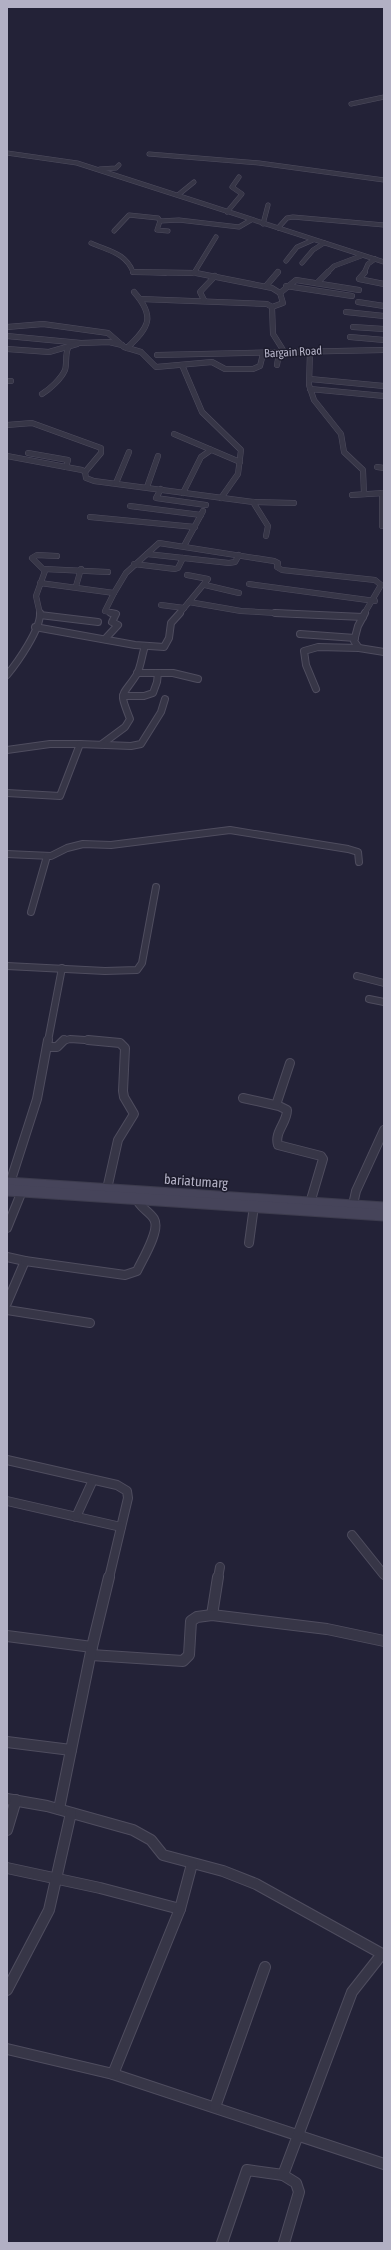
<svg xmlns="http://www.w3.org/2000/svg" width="391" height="2250" viewBox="0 0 391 2250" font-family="'Asap Condensed',sans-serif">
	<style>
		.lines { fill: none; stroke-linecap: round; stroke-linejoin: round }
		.street-far4-casing { stroke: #4f4d5f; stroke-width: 5 }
		.street-far3-casing { stroke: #4f4d5f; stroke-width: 6 }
		.street-far2-casing { stroke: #4f4d5f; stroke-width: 8 }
		.street-far1-casing { stroke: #4f4d5f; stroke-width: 10 }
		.street-casing { stroke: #4f4d5f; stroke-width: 12 }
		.secondary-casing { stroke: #3d3c4e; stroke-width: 13 }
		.street-far4 { stroke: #373647; stroke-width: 4 }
		.street-far3 { stroke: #373647; stroke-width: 5 }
		.street-far2 { stroke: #373647; stroke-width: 6 }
		.street-far1 { stroke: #373647; stroke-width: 8 }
		.street { stroke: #373647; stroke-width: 10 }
		.secondary { stroke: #46445a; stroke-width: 11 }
		.labels { text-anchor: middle; stroke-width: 3; stroke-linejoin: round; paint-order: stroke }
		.far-street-label { font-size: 12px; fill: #b2b0c4; stroke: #1c1b2c }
		.street-label { font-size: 14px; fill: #b2b0c4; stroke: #1c1b2c }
	</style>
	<rect width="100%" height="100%" fill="#232237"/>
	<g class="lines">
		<defs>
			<g id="street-far4">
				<polyline points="351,104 384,97"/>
				<polyline points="7,153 77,163 384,262"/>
				<polyline points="149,154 259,163 384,180"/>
				<polyline points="100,169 116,168 119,165"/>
				<polyline points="178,195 194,182"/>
				<polyline points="227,212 242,194 232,187 239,177"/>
				<polyline points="160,221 157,230 168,231"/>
				<polyline points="263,224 268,205"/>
				<polyline points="278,228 287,218 293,217 384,225"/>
				<polyline points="114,231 129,215 158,218 160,221 179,220 239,227 251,220"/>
				<path d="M91,243C109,251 126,253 133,272L166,273"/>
				<polyline points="286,261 297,247 313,240"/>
				<polyline points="302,263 313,250 324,243"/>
				<polyline points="194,273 216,237"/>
				<polyline points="327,273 334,266 361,256"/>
				<polyline points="364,273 368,264 375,259"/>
			</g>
			<g id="street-far3">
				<polyline points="133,272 196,273 272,288 280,293 283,303 272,307"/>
				<polyline points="365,272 359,279 384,284"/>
				<polyline points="194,273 195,272"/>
				<polyline points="317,283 328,272"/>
				<polyline points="266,286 278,272"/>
				<polyline points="286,286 352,296"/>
				<polyline points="280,293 296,280 359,290"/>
				<polyline points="141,299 267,304 272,307 273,334 285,353"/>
				<polyline points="204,300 200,292 215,276"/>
				<polyline points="358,302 384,306"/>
				<polyline points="346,312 384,316"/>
				<polyline points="7,327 43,324 108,333 124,347 141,352 156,367 212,362 225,369 253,369 260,366 263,354"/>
				<polyline points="353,327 384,329"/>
				<polyline points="7,336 81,343 109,342 122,345"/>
				<polyline points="350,337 384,340"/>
				<path d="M127,348C149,327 156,317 134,292"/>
				<polyline points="7,349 49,352 77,344"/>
				<polyline points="310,351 309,385 314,400 341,434 344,452 363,470 364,494"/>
				<polyline points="157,355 384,350"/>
				<polyline points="182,365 202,412 241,450 238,474 221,498"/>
				<polyline points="277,365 279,353"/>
				<polyline points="310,379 384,386"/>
				<polyline points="7,381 11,381"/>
				<polyline points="310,389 384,396"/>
				<path d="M42,394C50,389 61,379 65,370C67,364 65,355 68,348"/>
				<polyline points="7,425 32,423 101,448 101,453 85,472"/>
				<polyline points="174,434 240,462"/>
				<polyline points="28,453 68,460 66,467"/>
				<polyline points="7,456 82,470 85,472 86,478 94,481 253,502 294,503"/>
				<polyline points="377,467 384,468"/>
				<polyline points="116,483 129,452"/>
				<polyline points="147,487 158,456"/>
				<polyline points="161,489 156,498 206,505"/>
				<polyline points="183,493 201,457 211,450"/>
				<polyline points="382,493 382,526"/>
				<polyline points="352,495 384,493"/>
				<polyline points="253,502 268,526 266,536"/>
				<polyline points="130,506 201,515"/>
				<polyline points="90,517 195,527"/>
				<polyline points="184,546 203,511"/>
				<polyline points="147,554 229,563 235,562 239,555"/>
				<polyline points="134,564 175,569 178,568 183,558"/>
				<polyline points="44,569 108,572"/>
				<polyline points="40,583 114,593 105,611 115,614"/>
				<polyline points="249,584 375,601"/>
				<polyline points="205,585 239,593"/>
				<polyline points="76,586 81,569"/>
				<polyline points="114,593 126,573 159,543 274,561 278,563 277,567 282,570 375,580 381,585 364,614"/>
				<polyline points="189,602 241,611 295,614"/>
				<polyline points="161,605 184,608"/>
				<polyline points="40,614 36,596 45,571 32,558 37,555 57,556"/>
				<polyline points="179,614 208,579 187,575"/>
			</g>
			<g id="street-far2">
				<polyline points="275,613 363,617"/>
				<polyline points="365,613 358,626 354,641 359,648 384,652"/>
				<polyline points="40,615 98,622"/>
				<polyline points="35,627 135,645 164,647 169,638 171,623 180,613"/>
				<polyline points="300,634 355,638"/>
				<polyline points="105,639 118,625 112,622 116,614 111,613"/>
				<polyline points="137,673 173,673 198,679"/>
				<path d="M7,675C17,663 41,629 40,613"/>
				<polyline points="316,689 306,665 304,651 318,647 359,648"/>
				<polyline points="123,696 144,696 153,693 157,682 158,673"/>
				<path d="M102,744L125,727L130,719C118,689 122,698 137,674C141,666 142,655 145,646"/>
				<polyline points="7,750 50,744 80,744"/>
				<polyline points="7,793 60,796 80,744 131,746 141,744 161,712 165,699"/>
				<polyline points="7,854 51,856 67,848 83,844 111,845 230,830 348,849 358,852 359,862"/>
				<polyline points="31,912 47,856"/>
				<polyline points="7,966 105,971 137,970 142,963 156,887"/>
				<polyline points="357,976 384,983"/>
				<polyline points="369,999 384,1002"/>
				<polyline points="48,1041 62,968"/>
				<polyline points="63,1041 70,1039 100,1041"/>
			</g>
			<g id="street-far1">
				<polyline points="88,1040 120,1043 125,1048 123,1091 124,1097 134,1114 118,1140 107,1189"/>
				<polyline points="47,1047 57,1047 64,1040"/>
				<path d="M243,1098L279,1106L287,1110C287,1123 274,1132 278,1145L321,1156L323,1159L310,1203"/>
				<polyline points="276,1105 290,1063"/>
				<polyline points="10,1183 37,1099 48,1040"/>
				<polyline points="352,1209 356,1191 384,1130"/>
				<polyline points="7,1228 22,1191"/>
				<polyline points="249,1243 254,1206"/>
				<polyline points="7,1257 25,1261 7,1303"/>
				<path d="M25,1261L125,1275L137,1271C142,1260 161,1230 154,1219C149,1211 140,1208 136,1198"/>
				<polyline points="7,1310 90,1323"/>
				<polyline points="7,1460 117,1485 127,1491 128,1498 109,1578"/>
				<polyline points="7,1501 121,1527"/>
				<polyline points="76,1517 93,1480"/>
				<polyline points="352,1535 384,1575"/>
				<polyline points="218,1578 220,1567"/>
			</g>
			<g id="street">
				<polyline points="212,1615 218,1577"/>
				<polyline points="7,1636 92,1647"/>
				<polyline points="91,1655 183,1661 189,1655 191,1621 197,1617 212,1615 327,1629 384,1641"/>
				<polyline points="7,1742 71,1750"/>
				<polyline points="7,1799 47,1806 133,1830 151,1840 163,1855 223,1871 256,1884 384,1955"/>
				<polyline points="59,1809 92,1647 109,1577"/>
				<polyline points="7,1830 16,1800"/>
				<polyline points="7,1868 100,1888 180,1909"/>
				<polyline points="7,1990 49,1910 71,1813"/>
				<polyline points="7,2049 113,2074 384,2164"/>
				<polyline points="113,2074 180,1909 192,1864"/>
				<polyline points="215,2107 265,1967"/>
				<polyline points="222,2243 247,2170 283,2175"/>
				<polyline points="284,2243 299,2192 296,2183 283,2175 352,1992 382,1954"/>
			</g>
			<g id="secondary">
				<polyline points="7,1183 384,1208"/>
				<polyline points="7,1190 384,1215"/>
			</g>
		</defs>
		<use href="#street-far4" class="street-far4-casing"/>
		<use href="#street-far3" class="street-far3-casing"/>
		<use href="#street-far2" class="street-far2-casing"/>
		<use href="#street-far1" class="street-far1-casing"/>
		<use href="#street" class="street-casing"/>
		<use href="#secondary" class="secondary-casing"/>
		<use href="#street-far4" class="street-far4"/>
		<use href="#street-far3" class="street-far3"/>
		<use href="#street-far2" class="street-far2"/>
		<use href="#street-far1" class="street-far1"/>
		<use href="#street" class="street"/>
		<use href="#secondary" class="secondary"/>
	</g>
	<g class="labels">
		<g class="far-street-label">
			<text transform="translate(293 352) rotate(-3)" y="4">Bargain Road</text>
		</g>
		<g class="street-label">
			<text transform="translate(196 1181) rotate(4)" y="5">bariatumarg</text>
		</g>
	</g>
	<rect width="391" height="2250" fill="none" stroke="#b2b0c4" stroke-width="16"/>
</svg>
